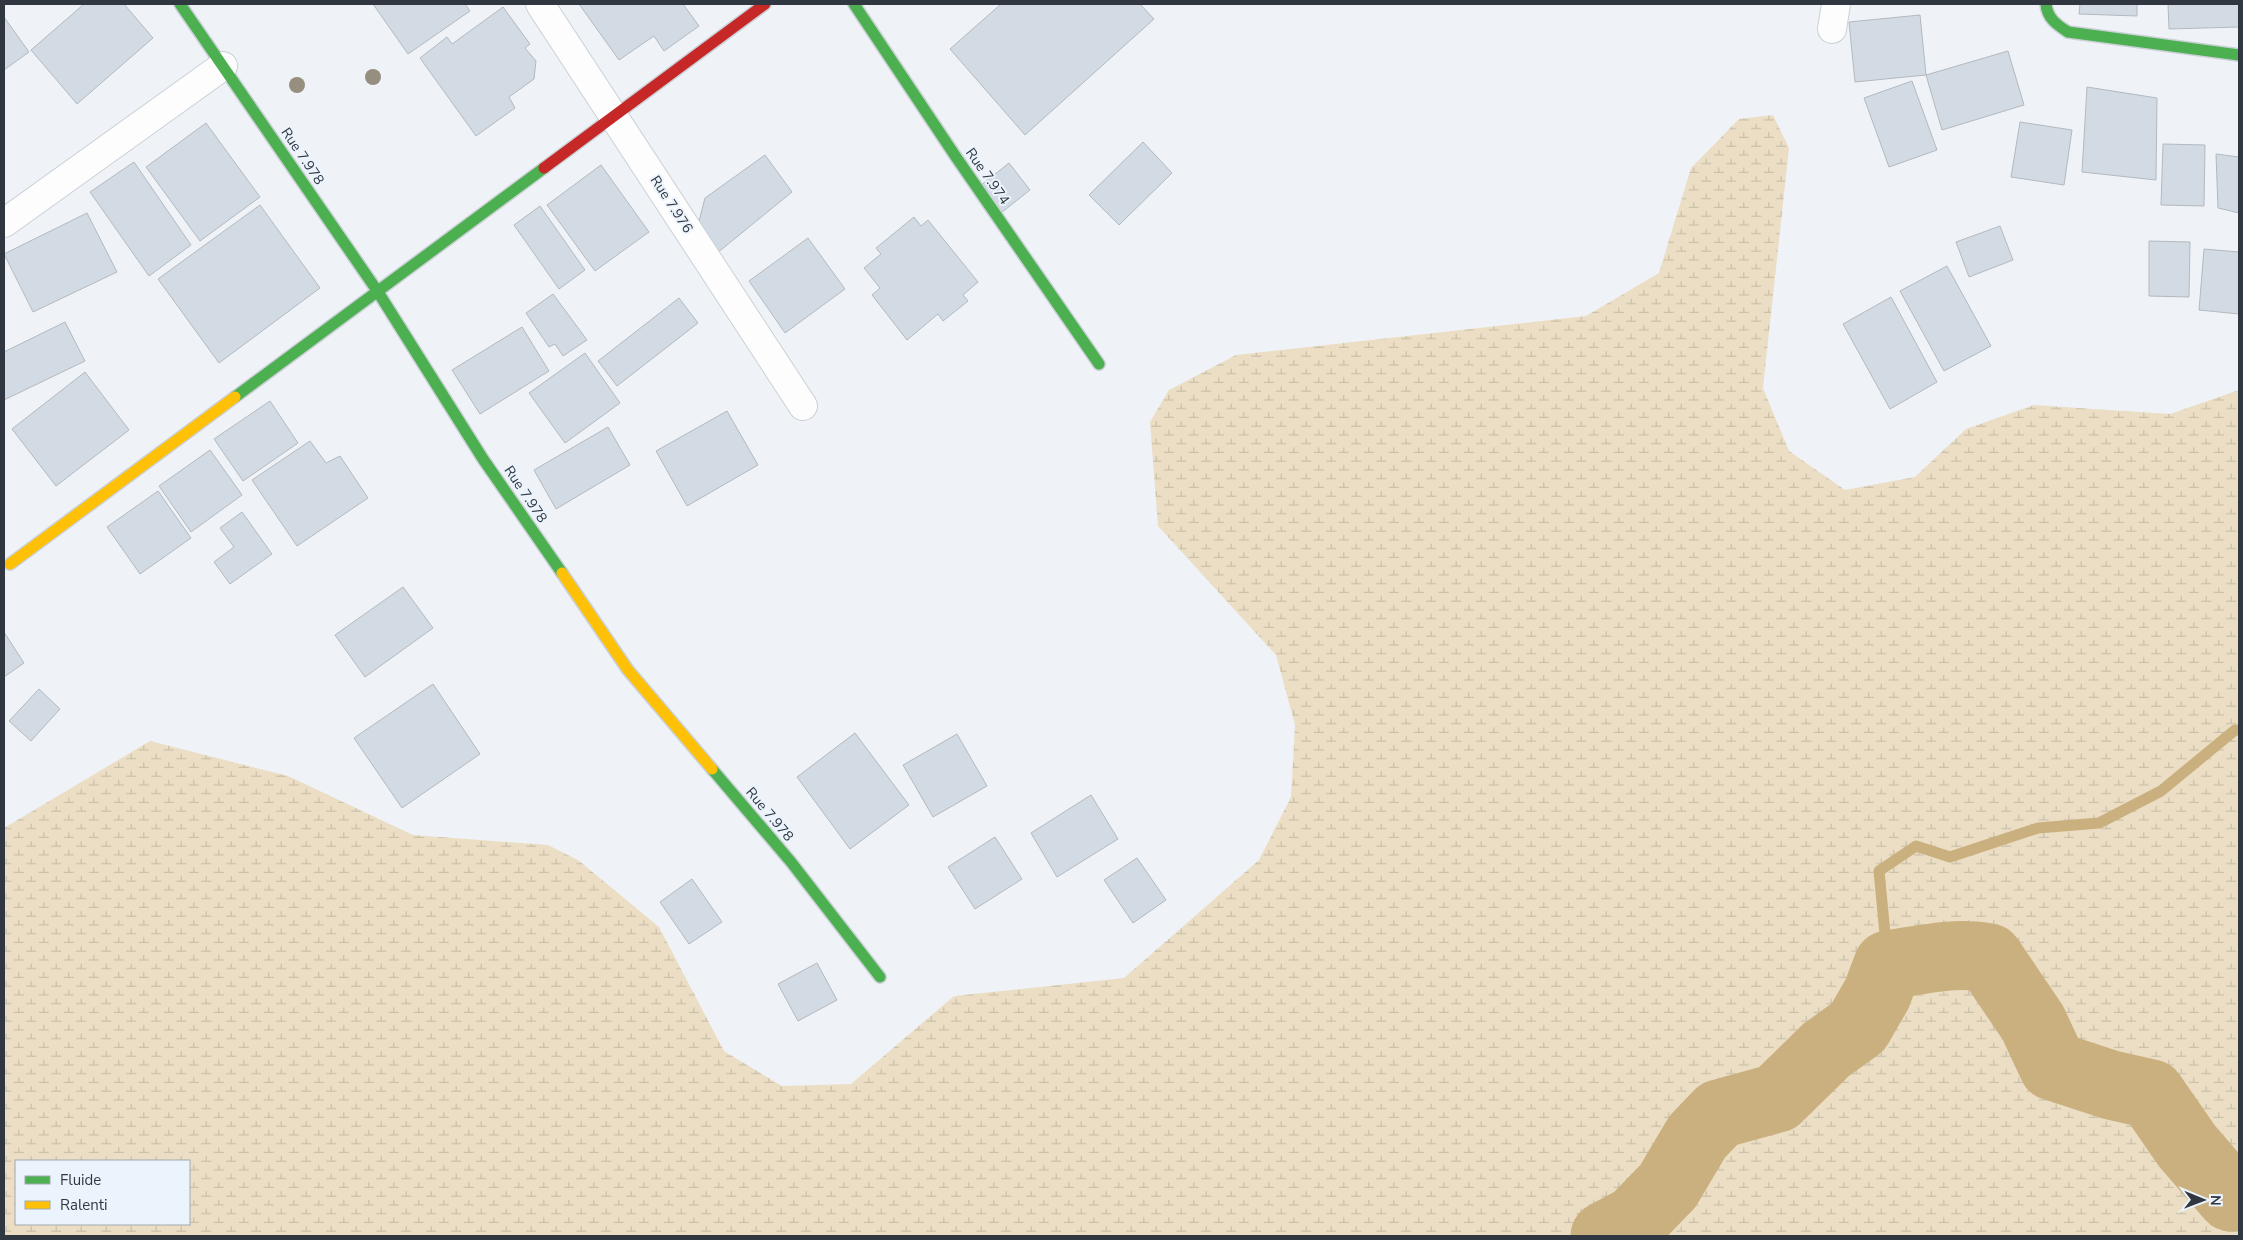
<svg xmlns="http://www.w3.org/2000/svg" width="2243" height="1240" viewBox="0 0 2243 1240" font-family="'Nunito Sans',sans-serif">
	<style>
		.wetland { fill: url(#wetland-marsh); fill-rule: evenodd }
		.lines { fill: none; stroke-linecap: round; stroke-linejoin: round }
		.stream { stroke: #cab07e; stroke-width: 11 }
		.river { stroke: #cab07e; stroke-width: 69 }
		.building { fill: #d2dae3; stroke: #b4b9bf }
		.street-casing { stroke: #cad0d6; stroke-width: 30 }
		.fast-casing { stroke: #cad0d6; stroke-width: 14 }
		.slow-casing { stroke: #cad0d6; stroke-width: 14 }
		.jam-casing { stroke: #cad0d6; stroke-width: 14 }
		.street { stroke: #fdfdfe; stroke-width: 28 }
		.fast { stroke: #4caf50; stroke-width: 11 }
		.slow { stroke: #ffc107; stroke-width: 11 }
		.jam { stroke: #c62828; stroke-width: 11 }
		.tree { fill: #968e7e }
		.labels { text-anchor: middle; stroke-width: 4; stroke-linejoin: round; paint-order: stroke }
		.street-label { font-size: 14px; fill: #303740; stroke: #ebf3fc }
	</style>
	<defs>
		<pattern id="wetland-marsh" width="20" height="14" patternUnits="userSpaceOnUse" patternTransform="scale(1.25)"><rect width="20" height="14" fill="#ebdec4"/><path d="M1 5h8M5 5V1M11 12h8M15 12V8" fill="none" stroke="#cabfa9"/></pattern>
	</defs>
	<rect width="100%" height="100%" fill="#eff3f8"/>
	<path class="wetland" d="M1773,115L1789,148L1763,388L1789,451L1845,490L1915,477L1966,429L2034,405L2170,414L2239,390V1236H4V828L150,741L288,776L413,835L548,845L578,860L659,927L724,1051L782,1086L851,1084L954,996L1124,978L1259,860L1291,797L1295,725L1276,655L1158,526L1150,422L1169,390L1236,355L1586,316L1659,273L1691,168L1739,119ZM16,1161H189V1224H16Z"/>
	<g class="lines">
		<polyline class="stream" points="1888,965 1879,871 1916,846 1950,857 2038,828 2099,823 2161,791 2235,730 2239,730"/>
		<path class="river" d="M1605,1236L1635,1220L1668,1186L1697,1137L1719,1114L1777,1098L1826,1050L1858,1027L1877,994L1888,965C1921,960 1956,951 1989,958L2033,1023L2053,1066L2111,1085L2151,1094L2187,1146L2231,1197H2239"/>
	</g>
	<g class="building">
		<polygon points="84,4 124,4 153,38 77,104 31,50"/>
		<polygon points="373,4 465,4 470,11 408,54"/>
		<polygon points="579,4 683,4 699,26 664,51 654,36 619,60"/>
		<polygon points="1001,4 1140,4 1154,19 1025,135 950,49"/>
		<polygon points="2080,4 2137,4 2137,16 2079,14"/>
		<polygon points="2168,4 2239,4 2239,27 2169,29"/>
		<polygon points="503,7 530,44 525,48 536,61 534,79 509,97 515,108 476,136 420,58 447,37 452,44"/>
		<polygon points="1920,15 1926,75 1855,82 1849,22"/>
		<polygon points="4,17 29,52 4,70"/>
		<polygon points="2008,51 2024,105 1942,130 1926,75"/>
		<polygon points="1912,81 1937,150 1889,167 1864,98"/>
		<polygon points="2087,87 2157,98 2156,180 2082,172"/>
		<polygon points="2020,122 2072,130 2064,185 2011,177"/>
		<polygon points="206,123 260,197 200,241 146,167"/>
		<polygon points="1143,142 1172,173 1119,225 1089,195"/>
		<polygon points="2163,144 2205,145 2204,206 2161,205"/>
		<polygon points="2216,154 2239,157 2239,213 2218,208"/>
		<polygon points="765,155 792,192 716,254 697,229 705,198"/>
		<polygon points="134,162 191,245 149,276 90,192"/>
		<polygon points="1009,163 1030,190 1001,213 980,186"/>
		<polygon points="601,165 649,232 595,271 547,205"/>
		<polygon points="260,205 320,288 219,363 158,279"/>
		<polygon points="540,206 585,270 559,289 514,225"/>
		<polygon points="87,213 117,272 33,312 4,254"/>
		<polygon points="914,217 921,226 928,220 978,282 963,295 968,301 943,321 938,314 907,340 872,295 880,288 864,268 881,254 876,248"/>
		<polygon points="2000,226 2013,260 1969,277 1956,242"/>
		<polygon points="808,238 845,289 785,333 749,281"/>
		<polygon points="2149,241 2190,242 2189,297 2149,296"/>
		<polygon points="2204,249 2239,252 2239,314 2199,310"/>
		<polygon points="1947,266 1991,346 1944,371 1900,291"/>
		<polygon points="553,294 587,340 563,356 555,344 549,347 526,313"/>
		<polygon points="1891,297 1937,382 1890,409 1843,324"/>
		<polygon points="679,298 698,323 617,386 598,361"/>
		<polygon points="65,322 85,361 4,400 4,352"/>
		<polygon points="522,327 549,371 480,414 452,370"/>
		<polygon points="585,353 620,403 565,443 529,393"/>
		<polygon points="85,372 129,430 56,486 12,429"/>
		<polygon points="270,401 298,443 243,481 214,439"/>
		<polygon points="727,411 758,465 687,506 656,451"/>
		<polygon points="608,427 630,465 556,509 534,470"/>
		<polygon points="310,441 326,463 340,456 368,498 297,546 252,480"/>
		<polygon points="210,450 242,495 191,532 159,486"/>
		<polygon points="158,491 191,538 140,574 107,527"/>
		<polygon points="242,512 272,554 230,584 214,562 234,547 220,528"/>
		<polygon points="403,587 433,628 365,677 335,635"/>
		<polygon points="4,632 24,663 4,677"/>
		<polygon points="433,684 480,754 402,808 354,738"/>
		<polygon points="39,689 60,709 31,741 9,721"/>
		<polygon points="855,733 909,805 850,849 797,777"/>
		<polygon points="957,734 987,786 933,817 903,765"/>
		<polygon points="1091,795 1118,839 1057,877 1031,833"/>
		<polygon points="995,837 1022,879 975,909 948,867"/>
		<polygon points="1137,858 1166,900 1133,923 1104,880"/>
		<polygon points="692,879 722,922 689,944 660,902"/>
		<polygon points="817,963 837,1000 798,1021 778,984"/>
	</g>
	<g class="lines">
		<defs>
			<g id="street">
				<polyline points="540,4 803,406"/>
				<polyline points="1832,29 1836,4"/>
				<polyline points="4,223 223,66"/>
			</g>
			<g id="fast">
				<polyline points="180,4 378,292 483,459 562,573"/>
				<polyline points="854,4 956,157 1099,364"/>
				<path d="M2046,4C2047,18 2057,25 2068,32L2239,55"/>
				<polyline points="235,397 544,168"/>
				<polyline points="712,769 791,862 880,977"/>
			</g>
			<g id="slow">
				<polyline points="10,564 235,397"/>
				<polyline points="562,573 628,670 712,769"/>
			</g>
			<polyline id="jam" points="544,168 765,4"/>
		</defs>
		<use href="#street" class="street-casing"/>
		<use href="#fast" class="fast-casing"/>
		<use href="#slow" class="slow-casing"/>
		<use href="#jam" class="jam-casing"/>
		<use href="#street" class="street"/>
		<use href="#fast" class="fast"/>
		<use href="#slow" class="slow"/>
		<use href="#jam" class="jam"/>
	</g>
	<g class="tree">
		<circle cx="373" cy="77" r="8"/>
		<circle cx="297" cy="85" r="8"/>
	</g>
	<g class="labels">
		<g class="street-label">
			<text transform="translate(303 156) rotate(56)" y="5">Rue 7.978</text>
			<text transform="translate(988 176) rotate(55)" y="5">Rue 7.974</text>
			<text transform="translate(672 204) rotate(57)" y="5">Rue 7.976</text>
			<text transform="translate(526 494) rotate(56)" y="5">Rue 7.978</text>
			<text transform="translate(770 814) rotate(50)" y="5">Rue 7.978</text>
		</g>
	</g>
	<rect width="2243" height="1240" fill="none" stroke="#303740" stroke-width="10"/>
	<rect x="15" y="1160" width="175" height="65" fill="#ebf3fc" stroke="#a0a8b1"/>
	<rect x="25" y="1176" width="25" height="8" fill="#4caf50" stroke="#a0a8b1"/>
	<text x="60" y="1185" font-size="15" fill="#303740">Fluide</text>
	<rect x="25" y="1201" width="25" height="8" fill="#ffc107" stroke="#a0a8b1"/>
	<text x="60" y="1210" font-size="15" fill="#303740">Ralenti</text>
	<g transform="translate(2203 1200) rotate(91)" stroke="#ebf3fc" stroke-width="4" paint-order="stroke">
	<path d="M0-4L9 19L0 12L-9 19Z" fill="#303740"/>
	<text y="-8" font-size="14" font-weight="bold" text-anchor="middle" fill="#303740">N</text>
	</g>
</svg>
